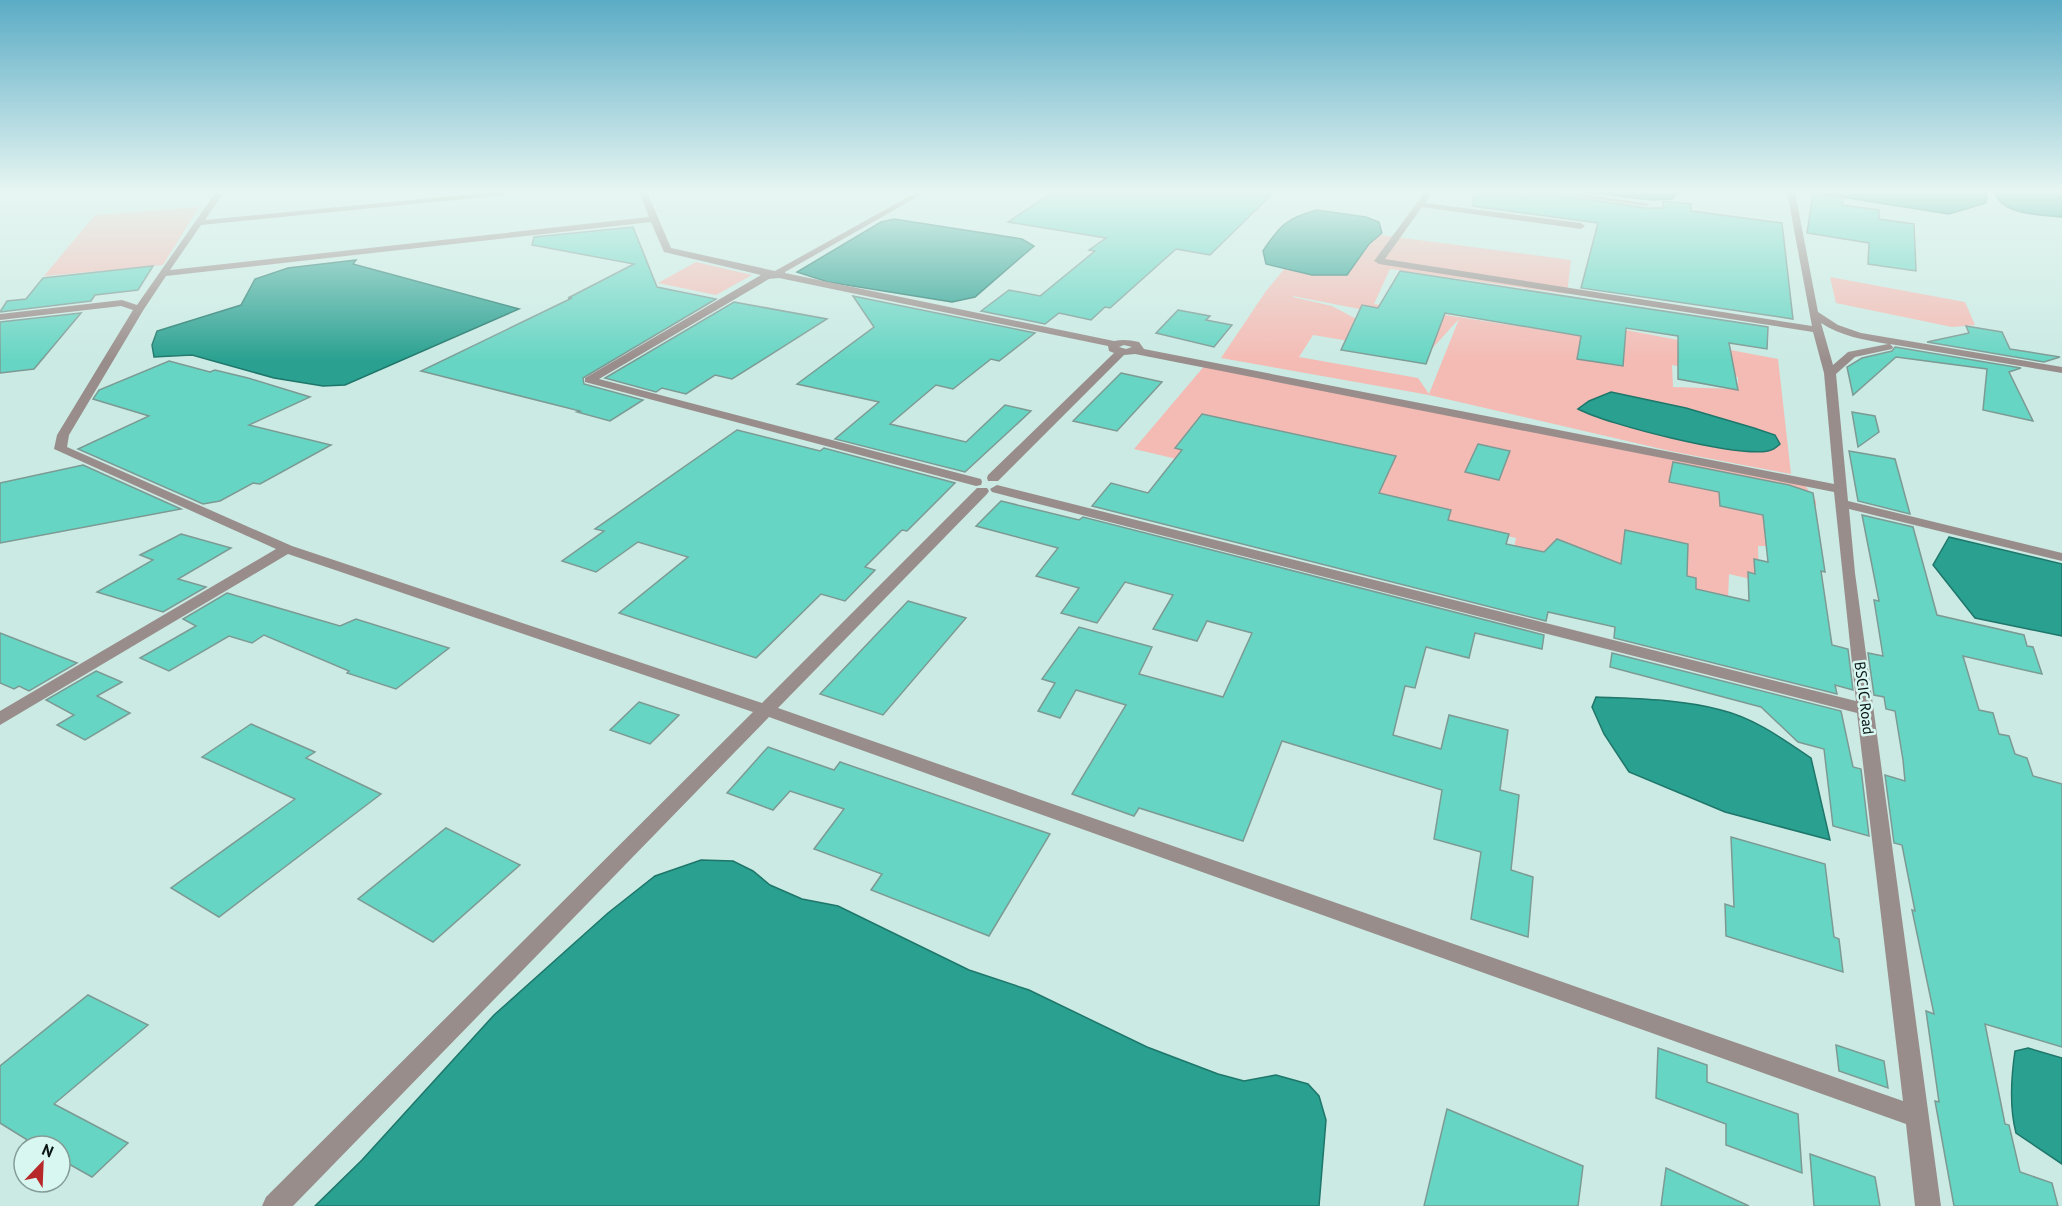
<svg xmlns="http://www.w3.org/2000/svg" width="2062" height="1206" viewBox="0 0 2062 1206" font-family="'PT Sans',sans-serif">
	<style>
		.green { fill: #f4bbb4; fill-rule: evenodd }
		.water { fill: #29a090; stroke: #1f766a; stroke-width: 1.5 }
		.building { fill: #67d5c3; stroke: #7c9a94; stroke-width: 1.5 }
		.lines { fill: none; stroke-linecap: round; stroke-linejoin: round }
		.minor { fill: #998d8b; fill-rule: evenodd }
		.labels { text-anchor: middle; stroke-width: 5; stroke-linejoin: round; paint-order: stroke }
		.street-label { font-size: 15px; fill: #091412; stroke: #d7f7f0 }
	</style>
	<rect width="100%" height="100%" fill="#caeae3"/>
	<g class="green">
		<polygon points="199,207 163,265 44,276 95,215"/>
		<path d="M1319,227L1571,260L1567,294L1390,269L1374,304L1569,334L1573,320L1778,359L1791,474L1670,451L1429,395L1221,358L1266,291ZM1293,297V296L1390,315L1383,333L1332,306ZM1459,319L1429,394L1418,378L1299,357L1313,335L1427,354ZM1672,365L1738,377V389L1673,387Z"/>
		<polygon points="696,262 752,275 716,295 658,283"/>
		<polygon points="1830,277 1965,302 1975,325 1952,327 1836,303"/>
		<polygon points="1206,364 1804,484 1816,501 1816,524 1771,546 1758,546 1759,581 1729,574 1728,599 1514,548 1516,538 1134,449"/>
	</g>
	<g class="water">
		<polygon points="1585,192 1678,192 1672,199 1652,200"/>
		<polygon points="1810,192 1984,192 1987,194 1986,203 1949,214"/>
		<path d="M1995,192H2062V217C2043,215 2000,215 1995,192Z"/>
		<path d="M1317,210L1366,217L1379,222L1382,233L1369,244L1347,275H1312L1266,264L1263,251C1280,225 1287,218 1317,210Z"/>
		<polygon points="894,219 1022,239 1034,246 975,297 952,302 828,282 797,272 881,222"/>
		<polygon points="356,260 353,264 519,309 345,385 323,386 274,378 192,355 154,357 152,345 157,331 241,305 255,279 288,268"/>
		<path d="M1611,392L1686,408L1754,428L1775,435L1780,444C1777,447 1773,450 1768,451C1736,457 1608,425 1578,409L1589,401Z"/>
		<polygon points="1949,537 2062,564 2062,636 1975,618 1933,565"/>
		<path d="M1596,697C1637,699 1681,699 1721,710C1754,718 1783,739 1811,758L1830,840L1725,812L1629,772L1604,734L1592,707Z"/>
		<polygon points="701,860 733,861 753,871 770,885 802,899 838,906 969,970 1029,990 1147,1047 1218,1074 1244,1081 1276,1075 1308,1084 1319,1096 1326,1120 1319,1206 315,1206 362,1160 494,1015 608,913 655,876"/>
		<path d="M2028,1048L2062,1058V1164L2016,1133C2009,1106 2011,1078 2015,1051Z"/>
	</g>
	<g class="building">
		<polygon points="1053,192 1274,192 1210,255 1176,249 1110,308 1105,307 1091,320 1059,313 1045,324 981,311 1009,290 1040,296 1095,251 1089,250 1106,238 1008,222"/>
		<polygon points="1474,192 1541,192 1646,208 1663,208 1663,201 1691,204 1691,211 1782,223 1793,319 1581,288 1598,223 1473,206"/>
		<polygon points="1813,194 1843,198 1842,205 1879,210 1879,219 1914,224 1916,271 1868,264 1869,243 1807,233"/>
		<polygon points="633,227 657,287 716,299 583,378 584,384 643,400 610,421 577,412 580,411 421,371 572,298 568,298 634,264 532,245 534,237"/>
		<polygon points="153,266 138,290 95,295 91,301 0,312 7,301 26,299 43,278"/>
		<polygon points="1400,271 1768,327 1767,349 1729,343 1738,390 1678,379 1678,336 1626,328 1623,366 1577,359 1581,336 1445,313 1426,364 1341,350 1362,305 1378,308"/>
		<polygon points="853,296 1035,333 999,361 991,359 953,389 936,385 890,424 966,442 1005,405 1031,411 965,472 835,439 879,402 797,384 874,327"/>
		<polygon points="734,302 827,319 732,379 715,375 686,394 662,388 656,392 605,378"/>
		<polygon points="1178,310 1210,316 1206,320 1232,325 1214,347 1156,333"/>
		<polygon points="81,313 34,369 0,373 0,322"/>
		<polygon points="1966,326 2002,332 2010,349 2060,357 2044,362 1927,342 1969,333"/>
		<polygon points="1895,347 2021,368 2009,372 2033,421 1983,410 1987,369 1896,357 1853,395 1847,367 1862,358 1892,351"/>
		<polygon points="169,361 210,372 215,370 248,378 310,397 249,425 331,445 260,484 253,483 220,501 203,504 78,449 149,416 93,399 99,390"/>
		<polygon points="1121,373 1162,382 1117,431 1073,421"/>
		<polygon points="1852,412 1875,416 1879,432 1858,447"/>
		<polygon points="1202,414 1396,456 1379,493 1451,510 1448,520 1509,534 1506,544 1544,552 1557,539 1621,564 1625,530 1688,544 1687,576 1696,578 1696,589 1749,601 1748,572 1755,574 1754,559 1768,562 1763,515 1720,506 1719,492 1669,482 1673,462 1789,485 1813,493 1825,572 1821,571 1832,645 1848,649 1853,690 1835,685 1837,694 1614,638 1615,627 1548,612 1546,621 1092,506 1111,483 1148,493 1182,450 1175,448"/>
		<polygon points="737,430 820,451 824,448 955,483 907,531 902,530 865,567 875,570 845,601 821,594 756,658 619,613 688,557 638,542 596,572 562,561 604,531 595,529"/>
		<polygon points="1478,444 1510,451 1499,480 1465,472"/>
		<polygon points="1849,451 1895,459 1910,514 1858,501"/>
		<polygon points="83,465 181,509 0,543 0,483"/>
		<polygon points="1001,501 1079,520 1083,517 1544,635 1542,649 1475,633 1469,658 1426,647 1415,688 1405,686 1393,735 1441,749 1449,715 1508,730 1500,790 1519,795 1511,870 1533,877 1528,937 1471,919 1481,852 1434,839 1442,790 1282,741 1243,841 1139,808 1134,816 1072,794 1126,705 1076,690 1060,718 1038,711 1055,683 1042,679 1079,627 1152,647 1139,674 1223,697 1252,633 1207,621 1197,641 1153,629 1173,595 1125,582 1097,623 1061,613 1079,588 1036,576 1058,548 976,526"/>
		<polygon points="1862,515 1913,527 1937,615 2024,635 2027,646 2033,647 2042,674 1963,656 1979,710 1993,713 1999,734 2009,736 2015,754 2027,758 2033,776 2062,784 2062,1047 1985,1024 2005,1124 2009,1125 2020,1172 2052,1183 2058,1206 1954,1206 1935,1101 1939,1102 1926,1011 1934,1014 1912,910 1915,911 1902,845 1894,843 1885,775 1905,781 1903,760 1895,711 1886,709 1884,697 1874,695 1868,653 1883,656 1874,600 1879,601"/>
		<polygon points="181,534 231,548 178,579 206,587 163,612 97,592 153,560 140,555"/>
		<polygon points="227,593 340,626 356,619 449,648 396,689 347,673 349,671 264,635 252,643 229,636 169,671 140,658 196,626 183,619"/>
		<polygon points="908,601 966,618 883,715 820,694"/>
		<polygon points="0,633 77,663 29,691 19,686 14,689 0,683"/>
		<polygon points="1612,653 1841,711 1853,767 1861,769 1869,836 1833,826 1824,749 1798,742 1761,707 1610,667"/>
		<polygon points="96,671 122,682 97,696 130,713 85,740 57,725 74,715 46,700"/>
		<polygon points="639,702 679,715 650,744 610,730"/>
		<polygon points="251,724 315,752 306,758 381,794 219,917 171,888 295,799 202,757"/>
		<polygon points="768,747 834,770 840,762 1050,834 989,936 871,890 882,874 814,849 844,809 790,791 773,810 727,793"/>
		<polygon points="446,828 520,865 433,942 358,899"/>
		<polygon points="1731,837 1825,864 1834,937 1839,939 1843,972 1726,936 1725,904 1734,907"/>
		<polygon points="88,995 148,1025 54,1104 128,1143 92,1177 60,1159 60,1146 37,1146 0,1123 0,1066"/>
		<polygon points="1836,1045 1884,1061 1888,1088 1839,1071"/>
		<polygon points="1658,1048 1707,1065 1707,1082 1798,1114 1802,1173 1726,1145 1726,1124 1656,1098"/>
		<polygon points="1447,1109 1583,1166 1578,1206 1424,1206"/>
		<polygon points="1810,1154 1875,1177 1880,1206 1814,1206"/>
		<polygon points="1666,1168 1749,1206 1661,1206"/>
	</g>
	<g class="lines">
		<g class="minor">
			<path d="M216,192H224L205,220L494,192H520L516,194L201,225L170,270L649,217L639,192H647L671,248L775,271L917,192H926L785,272V273L1114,341C1123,339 1130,340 1139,342L1144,349L1834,484L1824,373L1813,332L1379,264L1374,261L1425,192H1433L1425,203L1581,223L1585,226L1581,229L1422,207L1385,259L1812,326L1787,192H1795L1818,312L1838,325L1861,333L2062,367V373L1890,344L1893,347L1892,349L1855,357L1836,374L1848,501L2062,553V561L1849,509L1855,573L1941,1206H1915L1906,1124L769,717L293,1206H262L266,1197L753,712L288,554L0,725V711L276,549L54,449L57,435L133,310L121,306L0,320V314L122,300L137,305ZM651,222L664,252L761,275L585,378V382L976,486L981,485L982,482L981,479L599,379L769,279L779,278L1108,346L1109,351L1114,353L988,475L987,478L988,481H998L1124,355L1135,354L1834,492L1856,701L997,485L990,489L992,492L1857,713L1903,1101L778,708L987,494L989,491L987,488H977L762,703L292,546L67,447L69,435L144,309L166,276ZM1821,323C1841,336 1864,340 1888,344L1848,352L1833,365ZM1124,345L1132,347L1126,349L1119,347Z"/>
			<polygon points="1550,192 1570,192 1650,204 1646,206"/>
		</g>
	</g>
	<linearGradient id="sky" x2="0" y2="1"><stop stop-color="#5bacc5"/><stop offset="0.53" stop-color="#e7f6f2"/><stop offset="1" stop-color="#e7f6f2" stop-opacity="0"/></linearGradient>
	<rect width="2062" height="361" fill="url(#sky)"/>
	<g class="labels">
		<g class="street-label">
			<text transform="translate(1864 698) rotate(83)" y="5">BSCIC Road</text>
		</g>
	</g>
	<g transform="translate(42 1164) rotate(23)"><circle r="28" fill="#d7f7f0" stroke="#859c97" stroke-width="1.5"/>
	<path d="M0-4.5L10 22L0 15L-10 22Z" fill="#b72829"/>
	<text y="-9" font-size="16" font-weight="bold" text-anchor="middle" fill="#091412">N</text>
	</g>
</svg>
